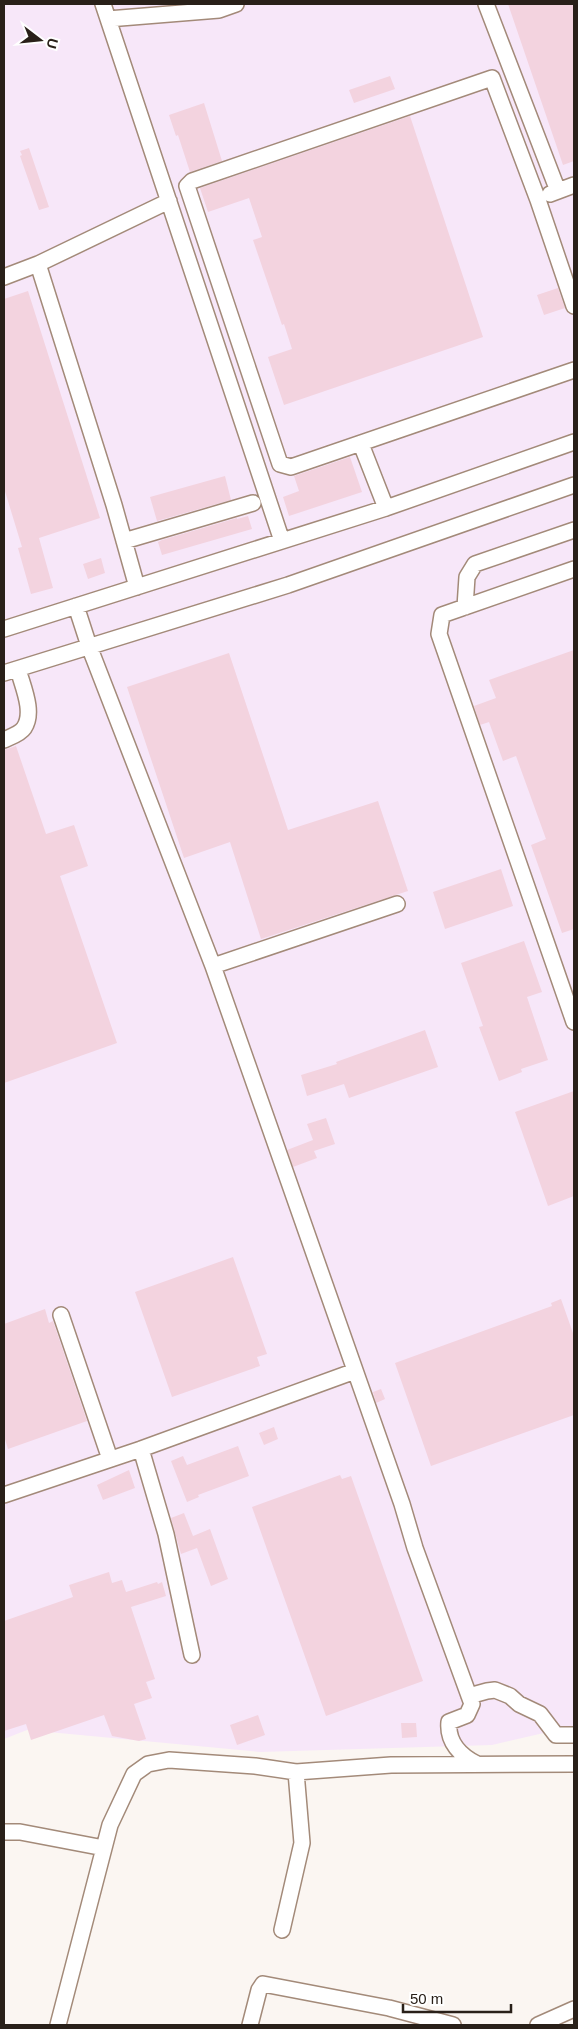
<svg xmlns="http://www.w3.org/2000/svg" width="578" height="2029" viewBox="0 0 578 2029" font-family="Arial,sans-serif">
<rect width="100%" height="100%" fill="#fbf6f2"/>
<!-- industrial -->
<path fill="#f7e7f9" d="M4,4H574V1726L492,1745L260,1752L27,1730L4,1739Z"/>
<!-- building -->
<path fill="#f3d3df" d="M508,4H574V161L563,165Z
M390,76L395,89L354,103L349,90Z
M204,103L222,161L190,172L178,135L176,136L169,115Z
M410,116L483,337L284,405L268,357L292,349L284,324L282,325L253,240L262,237L249,198L208,212L200,188Z
M29,148L49,207L39,210L20,156L22,155L20,151Z
M558,288L565,308L544,315L537,295Z
M28,291L100,518L39,538L53,588L31,594L18,548L22,547L4,488V299Z
M350,457L362,492L289,516L283,497L299,491L294,476Z
M225,476L231,500L157,521L150,497Z
M248,516L252,529L162,555L158,542L162,540L237,518V519Z
M101,558L105,573L88,579L83,564Z
M574,650V929L562,933L531,845L546,839L516,756L503,761L489,722L480,725L474,706L496,698L489,680Z
M229,653L288,830L378,801L408,891L261,939L230,842L184,858L127,687Z
M16,746L46,834L74,825L88,866L60,876L117,1043L4,1083V750Z
M501,869L513,906L445,929L433,892Z
M524,941L542,992L527,997L548,1060L521,1069L522,1072L499,1081L479,1027L483,1026L461,963Z
M425,1030L438,1067L349,1098L344,1084L307,1096L301,1075L337,1064L336,1062Z
M574,1091V1196L548,1206L515,1112Z
M326,1118L335,1144L314,1151L317,1158L293,1167L287,1150L313,1140L307,1124Z
M233,1257L267,1354L257,1357L260,1366L172,1397L135,1292Z
M561,1299L574,1336V1415L431,1466L395,1363L552,1306L551,1303Z
M45,1309L49,1323L53,1321L87,1421L8,1449L4,1436V1324Z
M381,1389L385,1399L376,1403L373,1392Z
M274,1427L278,1439L264,1445L259,1433Z
M238,1446L249,1476L198,1495L199,1497L187,1502L171,1461L183,1456L187,1465Z
M129,1470L135,1488L103,1500L97,1485Z
M340,1475L342,1479L351,1476L423,1681L326,1716L252,1507Z
M184,1513L193,1536L210,1529L228,1579L211,1586L197,1548L181,1554L171,1518Z
M109,1572L112,1583L122,1580L126,1592L157,1582L158,1584L162,1582L166,1596L131,1607L155,1679L146,1682L152,1698L134,1704L146,1739L139,1741L112,1736L104,1715L31,1740L26,1724L4,1731V1621L73,1597L69,1585Z
M258,1715L265,1735L237,1745L230,1725Z
M401,1723H416L417,1737L402,1738Z"/>
<g fill="none" stroke-linecap="round" stroke-linejoin="round">
<defs>
<path id="minor" d="M103,4L282,541
M486,4L558,191
M108,19L219,10L236,4
M550,194L574,185
M38,264L114,505L137,587
M4,277L38,264L169,201
M574,306L538,200L492,78L192,181L187,186L280,464L291,467L574,370
M361,444L386,508
M124,541L253,503
M574,569L442,615L439,634L574,1022
M76,606L89,646L213,966L402,1504L415,1548L472,1704L467,1715L449,1722C447,1742 461,1756 477,1764
M465,607L467,577L475,564L574,530
M4,629L386,508L574,442
M4,673L288,585L574,485
M4,740C10,737 20,734 24,728C35,712 22,685 18,669
M213,966L397,904
M61,1315L110,1459
M141,1449L166,1534L192,1655
M4,1495L141,1449L355,1371
M469,1696L487,1691L495,1690L510,1696L519,1704L540,1714L556,1735H574
M4,1832H20L104,1848
M282,1930L302,1843L296,1772
M58,2025L110,1825L134,1774L148,1764L169,1760L255,1766L296,1772L391,1765L574,1764
M250,2025L259,1990L263,1984L389,2008L453,2025
M538,2025L574,2009"/>
</defs>
<!-- minor casing -->
<use href="#minor" stroke="#a38a79" stroke-width="18"/>
<!-- minor -->
<use href="#minor" stroke="#fff" stroke-width="15"/>
</g>
<!-- border -->
<rect width="578" height="2029" fill="none" stroke="#292019" stroke-width="10"/>
<!-- north arrow -->
<g transform="translate(40 40) rotate(106)" stroke="#ffffff" stroke-width="4" paint-order="stroke">
<path d="M0-4L9 19L0 12L-9 19Z" fill="#292019"/>
<text y="-8" font-size="14" font-weight="bold" text-anchor="middle" fill="#292019">U</text>
</g>
<!-- scale -->
<path d="M403 2004v8h108v-8" fill="none" stroke="#292019" stroke-width="2.5"/>
<text x="410" y="2004" font-size="15" fill="#292019" stroke="#ffffff" stroke-width="4" paint-order="stroke">50 m</text>
</svg>
